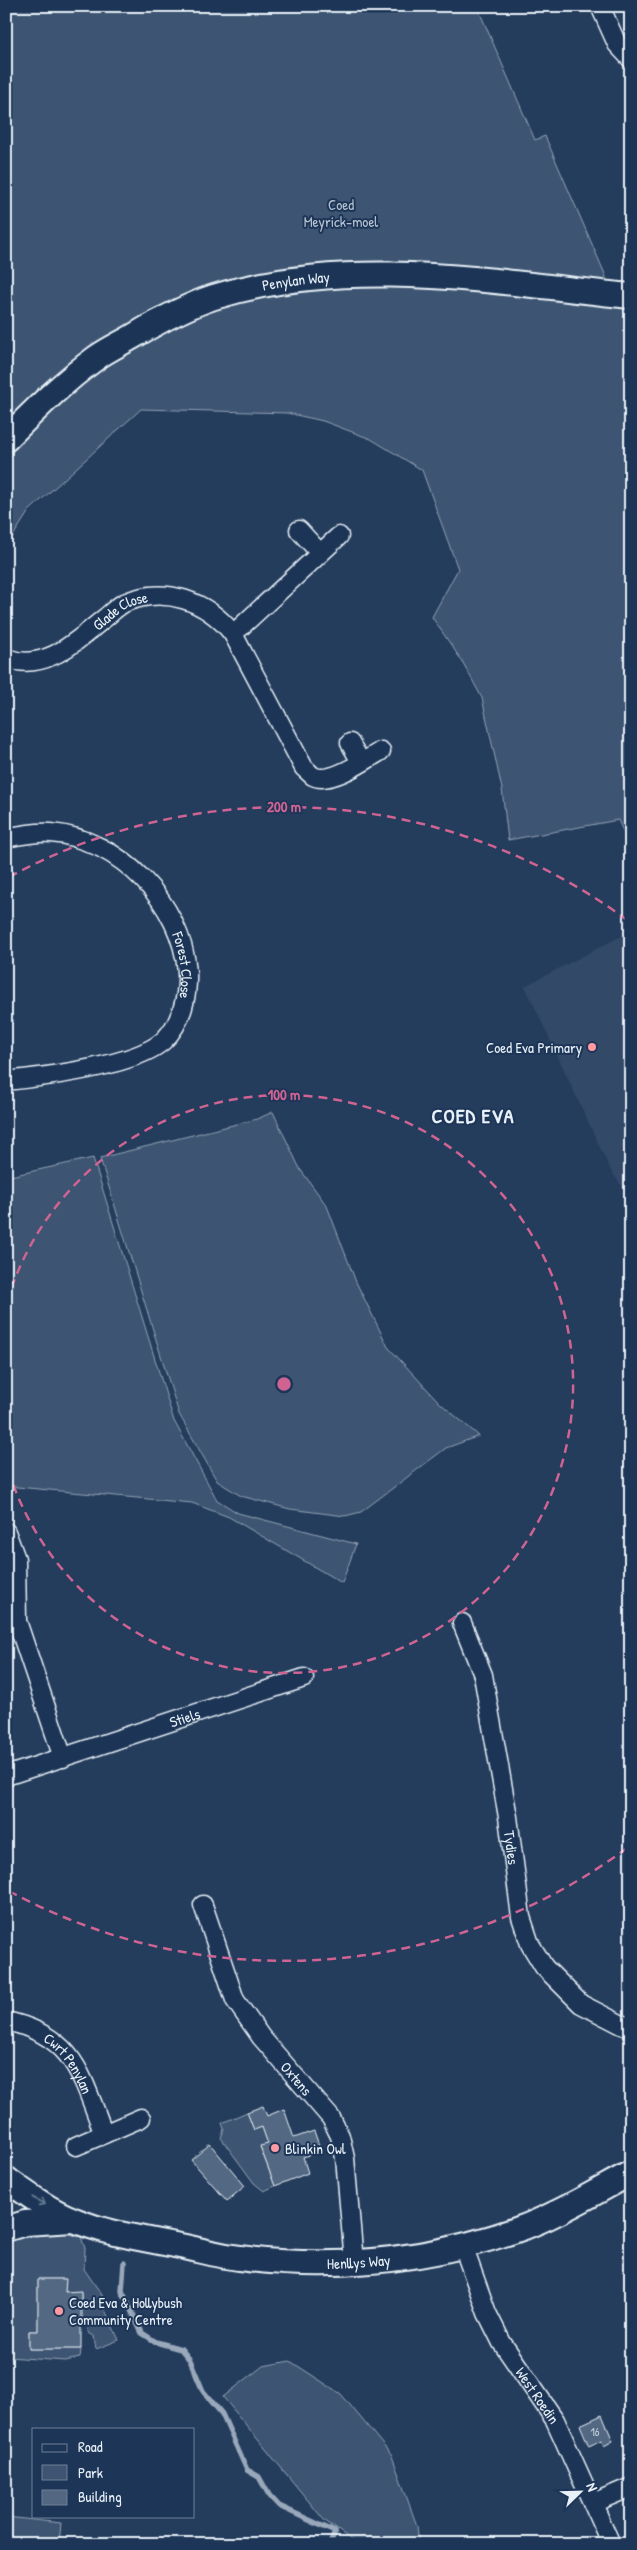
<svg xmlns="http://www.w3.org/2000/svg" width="637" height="2550" viewBox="0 0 637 2550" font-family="'Patrick Hand',sans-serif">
<rect width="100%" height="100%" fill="#253d5d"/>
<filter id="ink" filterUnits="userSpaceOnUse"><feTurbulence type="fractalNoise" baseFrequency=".02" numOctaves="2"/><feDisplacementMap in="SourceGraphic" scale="10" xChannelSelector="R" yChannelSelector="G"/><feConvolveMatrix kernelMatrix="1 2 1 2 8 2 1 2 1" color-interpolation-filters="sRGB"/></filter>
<g filter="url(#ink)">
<!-- built -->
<path fill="#334a68" d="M631,931V1199L611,1171L525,986Z"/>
<!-- green -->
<path fill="#3e5472" stroke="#93a2b5" d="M6,6H477L535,140L545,136L605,274L613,304L631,307V849L618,820L508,840L502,789L482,698L462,661L432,617L458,569L422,470L371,439L323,421L287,413L141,409L29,511L6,547Z
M273,1112L300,1169L327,1206L356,1282L388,1347L440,1403L479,1436L446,1448L361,1512L345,1516L290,1509L241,1496L217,1481L179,1414L100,1158L257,1119Z
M93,1158L174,1421L217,1500L238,1513L356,1544L342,1583L229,1517L192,1503L6,1486V1177Z
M247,2112L254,2130L262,2127L268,2144L260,2147L275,2186L264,2191L254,2183L221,2138L224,2129L222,2123Z
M54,2230L81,2237L85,2248L84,2269L102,2295L104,2308L119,2340L96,2349L94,2336L89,2333L87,2321L83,2322L81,2292H65V2279H38V2331H29V2349H81L80,2358L65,2361L8,2357L6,2376V2242L17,2235Z
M290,2361L341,2394L392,2456L417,2526L419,2544H357L324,2520L223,2397L263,2366Z
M6,2517L61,2523L59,2544H6Z"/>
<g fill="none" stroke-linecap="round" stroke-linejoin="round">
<!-- stream -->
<path stroke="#99a8ba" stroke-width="5.5" d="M124,2263L122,2291L142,2333L156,2342L181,2349L190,2360L203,2391L222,2414L247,2470L259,2477L269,2495L279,2506L335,2532L330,2544"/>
</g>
<!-- building -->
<path fill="#536782" stroke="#e8f1f8" d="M263,2106L267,2116L284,2109L294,2138L314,2131L321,2151L303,2157L308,2173L275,2186L260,2146L268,2144L262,2127L254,2130L247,2112Z
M210,2144L245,2186L227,2201L191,2160Z
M38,2279H66L65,2292L81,2291V2349H29V2331H38Z
M602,2415L613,2441L604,2446L601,2440L589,2446L580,2425Z"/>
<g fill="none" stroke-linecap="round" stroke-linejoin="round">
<defs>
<g id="street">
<path d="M600,6L617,44L631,59"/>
<path d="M299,530L320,553"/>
<path d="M233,634L339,536"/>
<path id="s1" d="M6,658C46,673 77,640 106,617C112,612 118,606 124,603C165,585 207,601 233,634L304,768C307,770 310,774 313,776C330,785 366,760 381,751"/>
<path d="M350,743L361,762"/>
<path id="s2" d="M6,838C21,835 36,832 51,833C120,839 182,904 187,972C188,996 182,1023 163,1041C135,1066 44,1077 6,1081"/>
<path d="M6,1532L16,1559L17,1621L63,1758"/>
<path id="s3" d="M462,1623L483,1675L508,1817L521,1917L530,1944L544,1967L581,2004L622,2025L631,2026"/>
<path id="s4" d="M6,1776L304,1678"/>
<path id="s5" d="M203,1905L235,2000L261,2037L331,2118L340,2136L345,2158L354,2262"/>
<path id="s6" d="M6,2021C75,2036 81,2075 104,2134"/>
<path d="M76,2146L141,2118"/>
<path id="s7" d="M463,2246L487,2313L502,2343L555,2420L611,2544"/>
<path d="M593,2503L631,2487"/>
</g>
<g id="secondary">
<path id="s8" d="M6,439C35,410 63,382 96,358C107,350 120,344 132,337C157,322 186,306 214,297C349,255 494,282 631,296"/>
<path id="s9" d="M6,2179C27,2194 50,2211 74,2220C108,2234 145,2239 180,2246C200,2250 220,2256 240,2258C333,2270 427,2261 516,2230C554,2217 595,2192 631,2173"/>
<path d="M6,2229L25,2223L73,2220"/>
</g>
</defs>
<!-- street casing -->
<use href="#street" stroke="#e8f1f8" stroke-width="21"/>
<!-- secondary casing -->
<use href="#secondary" stroke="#e8f1f8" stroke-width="28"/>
<!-- street -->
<use href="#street" stroke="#1d3557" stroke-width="18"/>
<!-- secondary -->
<use href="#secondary" stroke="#1d3557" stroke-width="24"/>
</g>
<!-- one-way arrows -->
<defs><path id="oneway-shaft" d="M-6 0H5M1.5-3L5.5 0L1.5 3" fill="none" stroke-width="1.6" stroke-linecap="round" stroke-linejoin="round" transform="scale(1.25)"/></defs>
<use stroke="#64778f" href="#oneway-shaft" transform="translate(39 2201) rotate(29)"/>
</g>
<!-- distance rings -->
<g fill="none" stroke="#cf6492" stroke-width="2.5" stroke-dasharray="9 6">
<path d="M7 1302A289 289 0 1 1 7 1466"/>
<path d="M627 1848A577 577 0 0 1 9 1891M9 877A577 577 0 0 1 627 920"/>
</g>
<!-- markers -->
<g fill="#ff9aa2" stroke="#1d3557" stroke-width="2">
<circle cx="592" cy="1047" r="5"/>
<circle cx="275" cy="2148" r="5"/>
<circle cx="59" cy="2311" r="5"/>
</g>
<g text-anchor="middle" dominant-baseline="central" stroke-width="4" stroke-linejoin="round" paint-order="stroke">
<!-- number labels -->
<g font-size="12" fill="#c3ceda">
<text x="595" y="2431">16</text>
</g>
<!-- park labels -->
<g font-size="15" fill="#b5c2d0" stroke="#1d3557">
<text x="341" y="204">Coed<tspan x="341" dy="17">Meyrick-moel</tspan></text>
</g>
<!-- street labels -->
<g font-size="15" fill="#e8f1f8" stroke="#1d3557">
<text stroke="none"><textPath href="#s8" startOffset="338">Penylan Way</textPath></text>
<text stroke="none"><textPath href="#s1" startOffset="130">Glade Close</textPath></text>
<text stroke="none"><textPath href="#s2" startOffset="248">Forest Close</textPath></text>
<text stroke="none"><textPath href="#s4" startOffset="188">Stiels</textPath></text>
<text stroke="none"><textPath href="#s3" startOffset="231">Tydies</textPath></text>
<text stroke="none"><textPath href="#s6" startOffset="79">Cwrt Penylan</textPath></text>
<text stroke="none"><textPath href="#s5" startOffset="200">Oxtens</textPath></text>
<text stroke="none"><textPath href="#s9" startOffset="369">Henllys Way</textPath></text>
<text stroke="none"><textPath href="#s7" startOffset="168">West Roedin</textPath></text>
</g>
<!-- poi labels -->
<g font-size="15" fill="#e8f1f8" stroke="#1d3557" text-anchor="start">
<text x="582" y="1047" text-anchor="end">Coed Eva Primary</text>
<text x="285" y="2148">Blinkin Owl</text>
<text x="69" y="2302">Coed Eva &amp; Hollybush<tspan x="69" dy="17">Community Centre</tspan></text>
</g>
<!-- district labels -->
<g font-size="20" font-weight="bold" letter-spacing="1" fill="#e8f1f8" stroke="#1d3557">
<text x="473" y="1115">COED EVA</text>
</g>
</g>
<circle cx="284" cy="1384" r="8" fill="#cf6492" stroke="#1d3557" stroke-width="2.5"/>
<g font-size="15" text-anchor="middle" font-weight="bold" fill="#cf6492" stroke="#1d3557" stroke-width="4" stroke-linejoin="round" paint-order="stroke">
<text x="284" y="812">200 m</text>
<text x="284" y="1100">100 m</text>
</g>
<!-- margin -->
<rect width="637" height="2550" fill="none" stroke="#1d3557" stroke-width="25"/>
<rect x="12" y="12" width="612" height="2525" fill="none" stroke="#e8f1f8" stroke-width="2" filter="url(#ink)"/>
<!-- legend -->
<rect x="32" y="2428" width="162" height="90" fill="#1d3557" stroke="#6e8097"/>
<rect x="42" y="2444" width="25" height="8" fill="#1d3557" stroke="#6e8097"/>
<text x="78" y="2452" font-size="15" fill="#e8f1f8">Road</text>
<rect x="42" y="2465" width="25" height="15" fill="#3e5472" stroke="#6e8097"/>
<text x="78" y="2478" font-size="15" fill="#e8f1f8">Park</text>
<rect x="42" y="2490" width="25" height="15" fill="#536782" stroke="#6e8097"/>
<text x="78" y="2502" font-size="15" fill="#e8f1f8">Building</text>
<!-- north arrow -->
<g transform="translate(580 2492) rotate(67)" stroke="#1d3557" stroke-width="4" paint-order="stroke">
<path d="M0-4L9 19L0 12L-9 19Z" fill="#e8f1f8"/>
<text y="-8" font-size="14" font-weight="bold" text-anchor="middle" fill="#e8f1f8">N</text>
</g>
</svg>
